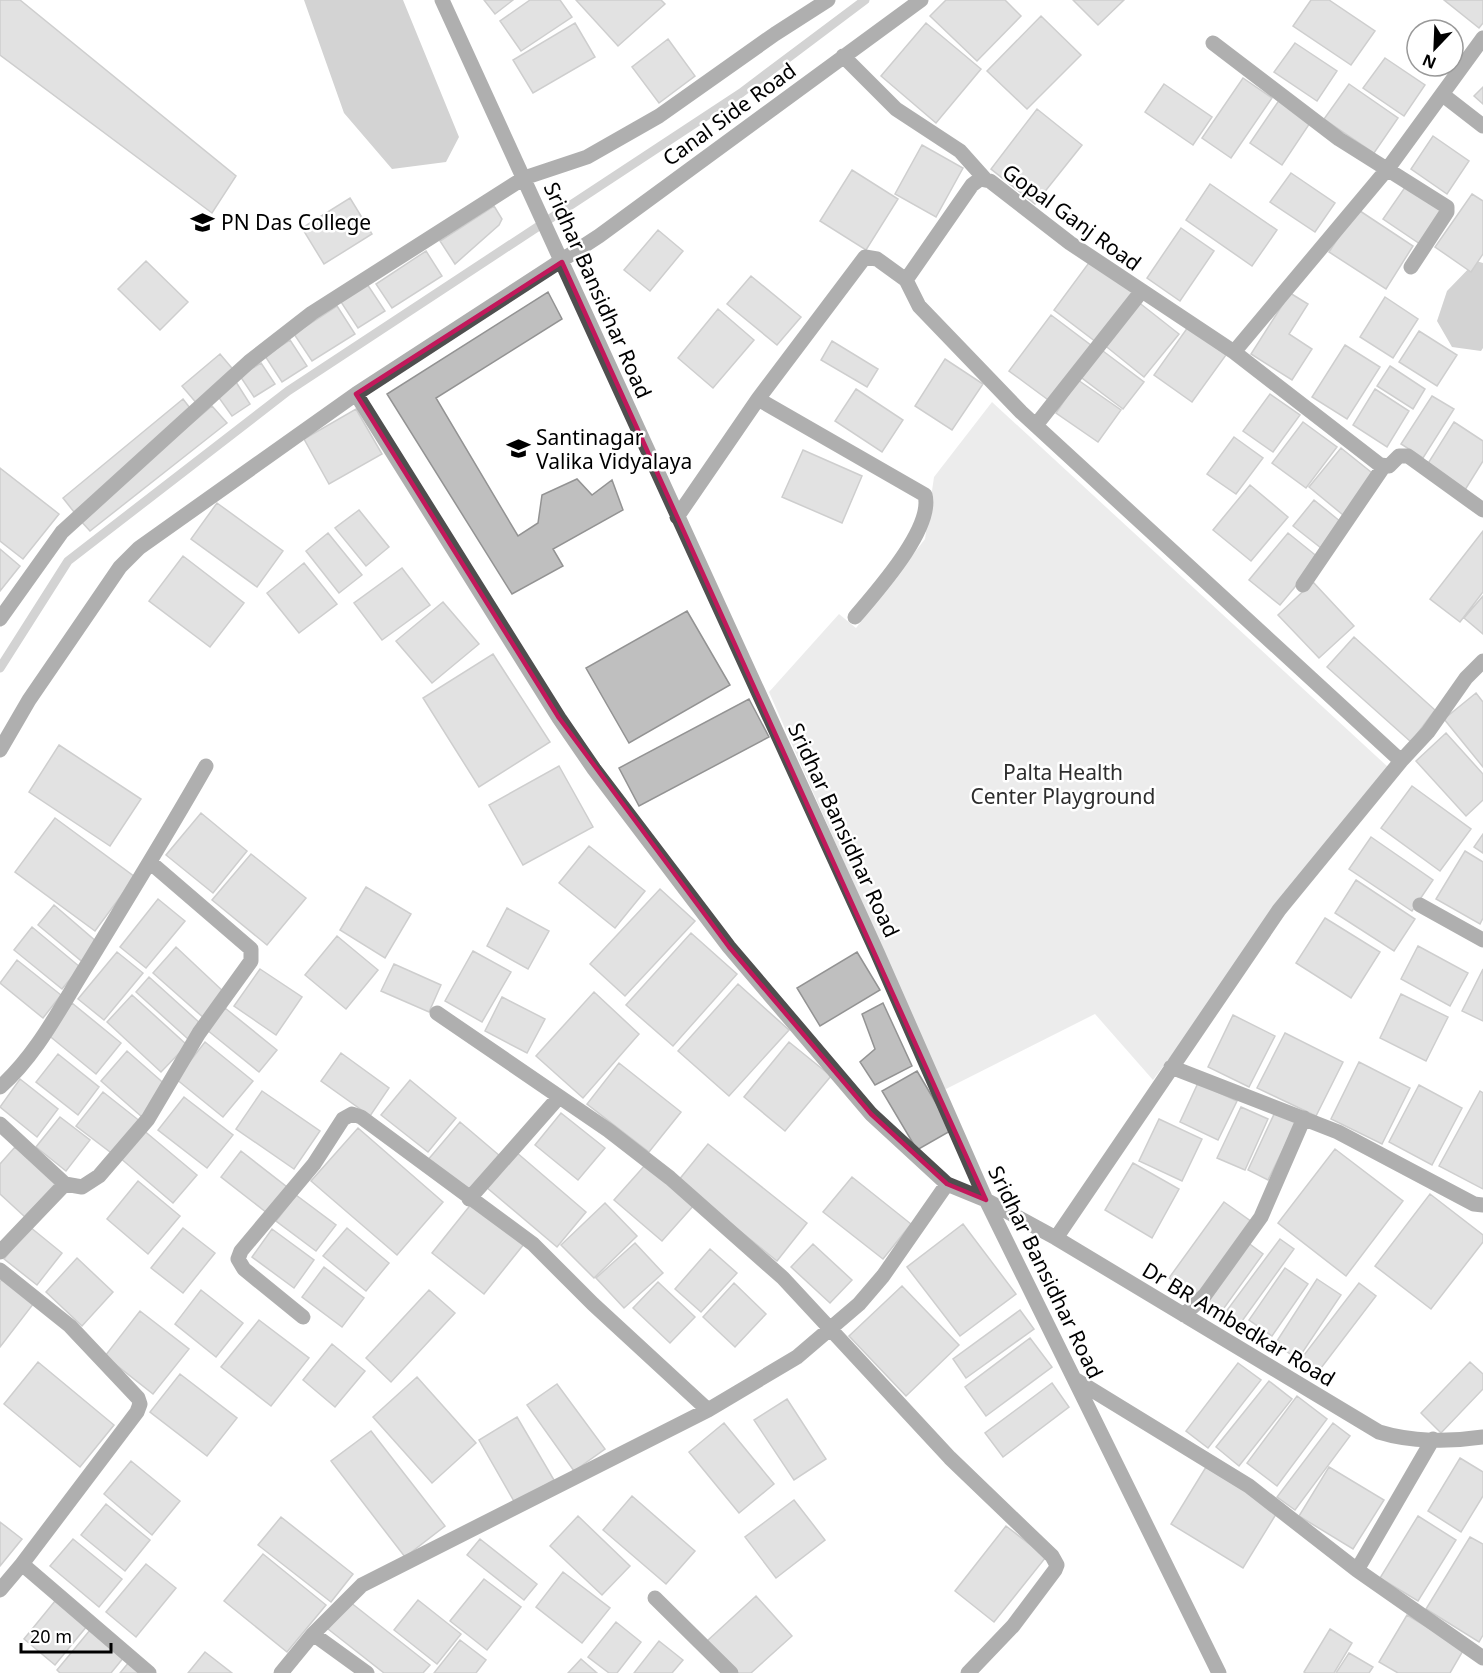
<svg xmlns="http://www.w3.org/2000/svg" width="1483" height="1673" viewBox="0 0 1483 1673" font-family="'Noto Sans',sans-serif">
<rect width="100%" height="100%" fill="#fff"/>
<!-- green -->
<path fill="#d6d6d6" d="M992,402L1388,767L1153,1080L1095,1014L944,1090L769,692L839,614L856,628L925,539L934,477Z"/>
<!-- water -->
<path fill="#9d9d9d" d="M304,0H403L459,137L446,162L392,169L344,113Z
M1476,261L1483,263V348L1481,351L1452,347L1437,321L1447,291Z"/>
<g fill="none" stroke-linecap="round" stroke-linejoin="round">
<!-- stream -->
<path stroke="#9d9d9d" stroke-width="9" d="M0,668L68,561L288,391L741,93L865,0"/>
</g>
<!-- building -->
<path fill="#bfbfbf" stroke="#939393" stroke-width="1.5" d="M0,0H20L236,176L212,213L0,55Z
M484,0H513L495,14Z
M530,0H560L572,17L521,51L500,21Z
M576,0H661L665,4L618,46Z
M946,0H1005L1021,16L977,61L930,16Z
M1073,0H1124L1098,25Z
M1311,0H1329L1375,31L1351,65L1293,26Z
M1444,0H1483V23L1479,28Z
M1041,16L1081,55L1027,109L987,71Z
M575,23L595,57L533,93L513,60Z
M926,23L981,69L936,123L881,76Z
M668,39L695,76L659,103L632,67Z
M1295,43L1337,71L1317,101L1274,72Z
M1385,58L1425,85L1404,116L1363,88Z
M1243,78L1272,98L1231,158L1202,138Z
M1164,84L1212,117L1193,145L1145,112Z
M1349,84L1398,118L1374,153L1324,119Z
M1483,87V104L1474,96Z
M1282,96L1312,120L1282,165L1250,143Z
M1037,109L1082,145L1035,204L991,169Z
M1433,136L1469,161L1447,194L1411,169Z
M922,145L963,168L936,217L895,194Z
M852,170L898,199L866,250L820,221Z
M1291,173L1335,203L1315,232L1270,202Z
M1408,183L1444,208L1420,244L1383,219Z
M1210,184L1277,230L1252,266L1186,220Z
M1472,194L1483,201V254L1471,272L1435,247Z
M350,198L372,234L324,264L302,228Z
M494,206L502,219L499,225L455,264L440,241Z
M1357,209L1413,246L1386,289L1329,252Z
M1181,228L1214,251L1180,301L1147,278Z
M658,230L683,251L650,291L624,270Z
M426,251L442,276L392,308L376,284Z
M1091,260L1134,292L1096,342L1054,310Z
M146,261L188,302L160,330L118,289Z
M751,276L801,317L777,345L727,304Z
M367,284L385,311L358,328L341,302Z
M548,292L562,319L436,398L518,536L538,523L542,495L577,479L592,495L612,480L623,510L553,549L563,566L512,594L387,394Z
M1290,293L1308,304L1289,334L1312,349L1292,380L1251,354Z
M1385,297L1418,319L1393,358L1360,337Z
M1137,301L1179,334L1144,377L1103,344Z
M337,306L355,334L312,361L294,334Z
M718,309L754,340L713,388L678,358Z
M1051,315L1092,346L1051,402L1009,371Z
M1188,327L1226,355L1192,402L1154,375Z
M1419,331L1457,355L1437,386L1399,362Z
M290,340L307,366L282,382L265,356Z
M832,341L878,369L867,387L821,360Z
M1345,345L1380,367L1347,419L1312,397Z
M1099,348L1144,382L1123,409L1078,375Z
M220,354L236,373L198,405L182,386Z
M945,359L983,384L952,430L915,406Z
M261,363L275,384L254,397L240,376Z
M1390,366L1425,389L1413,409L1377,386Z
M1078,380L1121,410L1098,442L1056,413Z
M236,382L250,404L232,416L217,395Z
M856,389L903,420L882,452L835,421Z
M1375,389L1409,411L1387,447L1353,425Z
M1270,394L1300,415L1273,452L1243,431Z
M1432,396L1454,409L1423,458L1401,444Z
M183,399L193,412L74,512L63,498Z
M212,406L227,423L90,531L79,519Z
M356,409L382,454L329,484L304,439Z
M1303,422L1337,447L1306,488L1272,463Z
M1454,422L1483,441V461L1465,490L1427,465Z
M1234,437L1263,458L1236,494L1207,474Z
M1341,448L1376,476L1343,515L1309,487Z
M803,450L862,476L842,523L782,497Z
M0,468L59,514L23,559L0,541Z
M1250,485L1288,517L1251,561L1213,530Z
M1314,500L1341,522L1321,548L1293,526Z
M217,503L283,551L257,587L191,539Z
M359,510L389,547L366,566L335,528Z
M1483,531V592L1460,622L1430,599Z
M328,533L362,575L339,593L306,551Z
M1288,533L1319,558L1280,605L1249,580Z
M0,549L20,566L0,591Z
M183,556L244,603L210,647L149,601Z
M304,563L337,604L299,633L267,593Z
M402,568L430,605L382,640L354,603Z
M1313,582L1354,626L1319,658L1278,615Z
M1483,596V634L1464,618Z
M443,602L479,644L432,683L396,641Z
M687,611L730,685L629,743L586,668Z
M1354,637L1435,710L1411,742L1327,667Z
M493,654L550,742L479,787L423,698Z
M1476,693L1483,702V767L1444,719Z
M749,699L769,737L639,806L619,768Z
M1446,733L1483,774V800L1466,816L1416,761Z
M59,745L141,799L110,846L29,792Z
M559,766L593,827L523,865L489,805Z
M1412,786L1471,829L1440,871L1381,828Z
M201,813L247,851L213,893L166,855Z
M55,818L135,877L95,931L15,872Z
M1483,834V853L1474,847Z
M1371,837L1433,880L1412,911L1349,869Z
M589,846L645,891L615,928L559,883Z
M1465,851L1483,862V918L1480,924L1436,899Z
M251,854L306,898L267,945L212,900Z
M1356,880L1415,919L1394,951L1335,913Z
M366,887L411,914L385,958L340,930Z
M660,889L695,921L625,996L590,964Z
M158,899L185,921L146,968L120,947Z
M54,905L98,943L85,964L38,925Z
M507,908L549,931L528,969L487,946Z
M1325,918L1380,952L1351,998L1296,963Z
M32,927L80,967L62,989L14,950Z
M691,933L737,974L673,1046L626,1005Z
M337,936L378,970L346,1009L305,975Z
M1418,946L1468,973L1450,1006L1401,979Z
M176,947L225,993L205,1019L153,973Z
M473,951L511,972L482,1022L445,1001Z
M117,952L143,973L104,1020L78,999Z
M857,952L880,990L820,1026L797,988Z
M17,960L61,995L43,1018L0,983Z
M394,964L441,985L429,1012L381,991Z
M260,969L302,997L276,1035L234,1006Z
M1483,969V1021L1462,1011Z
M149,977L201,1024L188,1039L136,992Z
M738,984L789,1030L729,1096L678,1051Z
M594,992L639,1034L583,1098L536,1056Z
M1401,994L1448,1017L1426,1061L1380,1038Z
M132,995L187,1045L161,1072L107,1022Z
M502,997L545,1019L527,1053L485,1031Z
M72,1003L121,1043L96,1074L47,1034Z
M883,1003L912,1066L875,1085L860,1062L875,1049L862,1014Z
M225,1008L277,1050L259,1072L207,1030Z
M1233,1015L1275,1036L1249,1087L1208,1067Z
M1285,1033L1343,1062L1316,1116L1257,1088Z
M205,1042L253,1081L223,1117L176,1079Z
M789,1042L831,1076L785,1131L744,1097Z
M127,1051L168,1087L142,1117L101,1081Z
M341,1053L389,1088L370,1116L321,1081Z
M58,1054L99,1087L78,1115L36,1082Z
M1359,1062L1410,1088L1382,1144L1331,1119Z
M619,1063L681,1112L649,1152L587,1104Z
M917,1071L952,1130L917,1150L882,1091Z
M20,1079L58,1109L37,1137L0,1107Z
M410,1080L456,1118L428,1152L381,1115Z
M1198,1083L1237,1101L1218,1140L1180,1122Z
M1419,1085L1462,1108L1432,1165L1389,1142Z
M262,1091L320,1131L294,1169L236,1129Z
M1480,1091L1483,1093V1189L1439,1166Z
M103,1092L141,1122L114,1155L76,1126Z
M184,1097L233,1135L207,1168L158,1130Z
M1241,1107L1268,1119L1245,1170L1217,1158Z
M1276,1110L1297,1121L1268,1180L1248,1170Z
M561,1113L605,1148L578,1180L535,1145Z
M60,1117L90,1140L66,1171L36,1147Z
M1159,1119L1202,1139L1182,1181L1139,1161Z
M460,1122L500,1156L467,1194L427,1161Z
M358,1128L443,1202L397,1255L311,1181Z
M142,1129L197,1175L173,1203L119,1157Z
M708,1144L807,1223L777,1261L678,1181Z
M15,1147L56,1183L25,1217L0,1194V1164Z
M1335,1149L1403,1201L1346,1276L1278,1223Z
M241,1151L287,1187L267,1213L221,1177Z
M516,1152L586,1212L557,1247L486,1187Z
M1133,1163L1179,1189L1152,1238L1105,1210Z
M646,1164L694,1205L662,1241L614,1200Z
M852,1177L911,1224L883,1259L823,1212Z
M138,1181L180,1216L148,1254L107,1219Z
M1430,1194L1483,1235V1242L1431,1309L1375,1266Z
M296,1195L336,1225L316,1251L276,1221Z
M1224,1202L1252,1222L1197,1298L1169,1278Z
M472,1203L524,1244L484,1294L432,1253Z
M605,1203L637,1236L594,1278L561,1245Z
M963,1224L1016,1294L960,1336L907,1267Z
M30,1227L62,1253L37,1285L4,1259Z
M183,1228L215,1253L183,1293L151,1268Z
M347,1228L389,1263L366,1291L323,1256Z
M272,1229L314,1260L294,1288L252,1257Z
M1280,1239L1294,1249L1237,1328L1222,1317Z
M1247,1242L1263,1254L1219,1315L1203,1302Z
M635,1243L663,1273L624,1308L596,1278Z
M813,1244L852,1280L830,1303L791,1267Z
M710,1249L737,1273L701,1312L675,1289Z
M77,1258L113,1292L82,1326L46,1292Z
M324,1267L364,1298L342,1327L302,1297Z
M1285,1268L1308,1284L1272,1336L1249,1320Z
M2,1279L34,1303L0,1347V1282Z
M1317,1279L1341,1295L1298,1359L1275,1344Z
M658,1282L695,1317L670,1343L633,1308Z
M734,1283L766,1314L735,1347L703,1317Z
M1359,1283L1376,1296L1318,1372L1301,1359Z
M902,1286L959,1345L906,1396L849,1336Z
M201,1290L243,1323L216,1357L175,1324Z
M429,1290L455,1313L391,1382L366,1358Z
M1020,1310L1034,1329L966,1378L953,1359Z
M140,1311L189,1349L153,1394L105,1356Z
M259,1320L309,1358L271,1406L221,1367Z
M1030,1338L1052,1367L986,1416L965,1387Z
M332,1344L365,1371L335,1407L303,1380Z
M38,1362L114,1425L80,1467L4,1404Z
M1470,1362L1483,1374V1389L1441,1433L1421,1413Z
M1238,1363L1261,1380L1208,1448L1186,1431Z
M180,1374L237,1418L207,1456L150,1412Z
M417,1377L476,1443L432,1483L373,1417Z
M1269,1381L1292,1399L1239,1466L1216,1447Z
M1052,1383L1069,1407L1003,1457L985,1433Z
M557,1384L605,1449L574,1471L527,1405Z
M1297,1396L1327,1419L1277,1486L1247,1463Z
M787,1399L826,1459L794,1480L754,1420Z
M517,1417L554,1480L515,1503L479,1440Z
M724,1423L774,1484L739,1513L689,1452Z
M1333,1423L1350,1436L1295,1510L1277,1497Z
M371,1431L445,1526L405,1557L331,1461Z
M1460,1458L1483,1472V1496L1461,1532L1428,1511Z
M131,1461L180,1501L152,1535L104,1494Z
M1206,1467L1278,1511L1243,1568L1171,1524Z
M1329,1467L1384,1500L1353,1549L1299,1516Z
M632,1496L695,1551L666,1584L603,1530Z
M794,1500L825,1540L776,1578L745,1537Z
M106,1504L150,1540L125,1571L81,1535Z
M578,1516L630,1566L602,1595L550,1546Z
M1418,1516L1456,1540L1418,1601L1380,1578Z
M281,1517L353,1574L331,1602L258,1545Z
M0,1522L22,1539L0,1566Z
M1006,1526L1046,1557L994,1622L955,1591Z
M1470,1537L1483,1544V1635L1479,1642L1426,1609Z
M73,1539L122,1579L99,1607L50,1566Z
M480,1539L537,1584L524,1600L467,1555Z
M263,1554L326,1605L287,1652L224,1601Z
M146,1564L176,1588L136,1637L106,1612Z
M563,1572L610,1608L582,1643L536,1607Z
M484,1579L521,1607L487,1650L450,1621Z
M756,1596L792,1636L751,1673H737L707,1641Z
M418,1600L461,1634L437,1664L394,1630Z
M55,1601L87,1626L55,1665L24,1639Z
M350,1602L430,1665L423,1673H384L328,1629Z
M1407,1615L1464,1649L1450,1673H1398L1379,1662Z
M616,1622L641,1642L617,1673H609L588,1657Z
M1330,1629L1352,1643L1334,1673H1306L1304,1672Z
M90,1630L124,1657L111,1673H60L57,1670Z
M460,1640L486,1660L476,1673H434Z
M659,1641L683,1660L672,1673H634Z
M205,1652L232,1673H188Z
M1349,1653L1373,1667L1369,1673H1336Z
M581,1659L597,1673H568Z
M129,1662L143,1673H120Z"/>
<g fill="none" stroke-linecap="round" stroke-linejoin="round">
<!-- minor -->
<path stroke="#4f4f4f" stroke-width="15" d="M442,0L877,952L986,1200L1219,1673
M1213,43L1339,139L1447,207V212L1411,267
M843,56L896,109L960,151L985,179
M1443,95L1483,126
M906,280L919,306L1021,412L1401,761
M1234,352L1389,167L1483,38
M356,394L559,718L594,769L729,947L871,1114L947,1184L986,1200L1056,1238L1379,1432C1411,1442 1450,1442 1483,1437
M758,399L925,495C934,528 876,592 855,617
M1036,425L1141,292
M677,517L758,399L865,257L877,259L906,280L972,185L980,179L990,181L1070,243L1234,352L1380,465L1389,466L1399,456H1408L1483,510
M1303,585L1384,466
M0,619L62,532L249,362L312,313L524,178L587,157L659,116L775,34L828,0
M0,750L29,700L120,567L139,548L356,394L599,236L921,0
M1420,905L1483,940
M437,1013L608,1130L670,1178L783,1278L950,1458L1052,1556L1057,1565L1055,1570L1013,1626L968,1673
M1171,1067L1338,1132L1474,1204L1483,1205
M0,1087C37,1055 61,1006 87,965C127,899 168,833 206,766
M0,1124L65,1184
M469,1199L559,1097
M1056,1238L1279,910L1401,761L1428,732L1466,678L1483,661
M0,1252L65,1184L82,1187L99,1176L148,1119L199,1033L251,961V949L151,863
M0,1270L70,1326L138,1398L140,1404L137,1412L22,1564L149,1673
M1184,1315L1205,1295L1261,1217L1304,1118
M303,1317L244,1269L238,1259L241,1251L314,1164L343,1119L352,1114L361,1117L533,1244L593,1304L708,1410
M1076,1380L1249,1486L1357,1570L1483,1658
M1357,1570L1433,1439
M0,1590L22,1564
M655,1598L731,1673
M313,1634L367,1673
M281,1673L313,1634L362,1585L708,1410L797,1357L859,1304L883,1276L947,1184"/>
</g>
<!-- marked area -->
<path d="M0 0H1483V1673H0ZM562,262L986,1200L947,1184L871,1114L729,947L559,718L356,394Z" fill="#fff" fill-opacity=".55" fill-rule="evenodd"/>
<path fill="none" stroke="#c2185b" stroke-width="4.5" stroke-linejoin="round" d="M562,262L986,1200L947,1184L871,1114L729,947L559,718L356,394Z"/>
<!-- icons -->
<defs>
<symbol id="university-bare" viewBox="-9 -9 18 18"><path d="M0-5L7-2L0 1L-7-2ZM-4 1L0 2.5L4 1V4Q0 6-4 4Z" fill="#000" stroke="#fff" stroke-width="2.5" paint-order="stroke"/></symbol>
<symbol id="school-bare" viewBox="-9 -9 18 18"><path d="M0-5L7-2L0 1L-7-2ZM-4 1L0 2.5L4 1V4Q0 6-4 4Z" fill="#000" stroke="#fff" stroke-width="2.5" paint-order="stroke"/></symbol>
</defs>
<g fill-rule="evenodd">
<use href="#university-bare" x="186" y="206" width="33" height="33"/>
<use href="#school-bare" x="502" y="432" width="33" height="33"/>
</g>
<g text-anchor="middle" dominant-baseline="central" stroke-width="5" stroke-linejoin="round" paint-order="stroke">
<!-- street labels -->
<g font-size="21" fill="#000" stroke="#fff">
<text transform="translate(729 114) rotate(-36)">Canal Side Road</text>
<text transform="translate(1072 217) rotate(36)">Gopal Ganj Road</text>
<text transform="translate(598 290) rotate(66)">Sridhar Bansidhar Road</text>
<text transform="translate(844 830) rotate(65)">Sridhar Bansidhar Road</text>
<text transform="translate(1046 1272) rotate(64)">Sridhar Bansidhar Road</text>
<text transform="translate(1239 1324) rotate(31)">Dr BR Ambedkar Road</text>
</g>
<!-- poi labels -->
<g font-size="21" fill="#000" stroke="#fff" text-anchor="start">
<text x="221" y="222">PN Das College</text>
<text x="536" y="437">Santinagar<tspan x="536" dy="24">Valika Vidyalaya</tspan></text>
</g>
<!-- park labels -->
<g font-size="21" fill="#2d2d2d" stroke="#fff">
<text x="1063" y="772">Palta Health<tspan x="1063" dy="24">Center Playground</tspan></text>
</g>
</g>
<!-- north arrow -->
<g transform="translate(1435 48) rotate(203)"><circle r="28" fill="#ffffff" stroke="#999999" stroke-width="1.5"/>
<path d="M0-4.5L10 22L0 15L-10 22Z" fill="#000000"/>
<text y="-9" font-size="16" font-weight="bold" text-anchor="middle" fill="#000000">N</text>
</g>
<!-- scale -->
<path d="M21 1643v9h90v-9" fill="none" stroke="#000000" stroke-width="3"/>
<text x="30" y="1643" font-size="18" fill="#000000" stroke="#ffffff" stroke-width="4.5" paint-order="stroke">20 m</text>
</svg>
